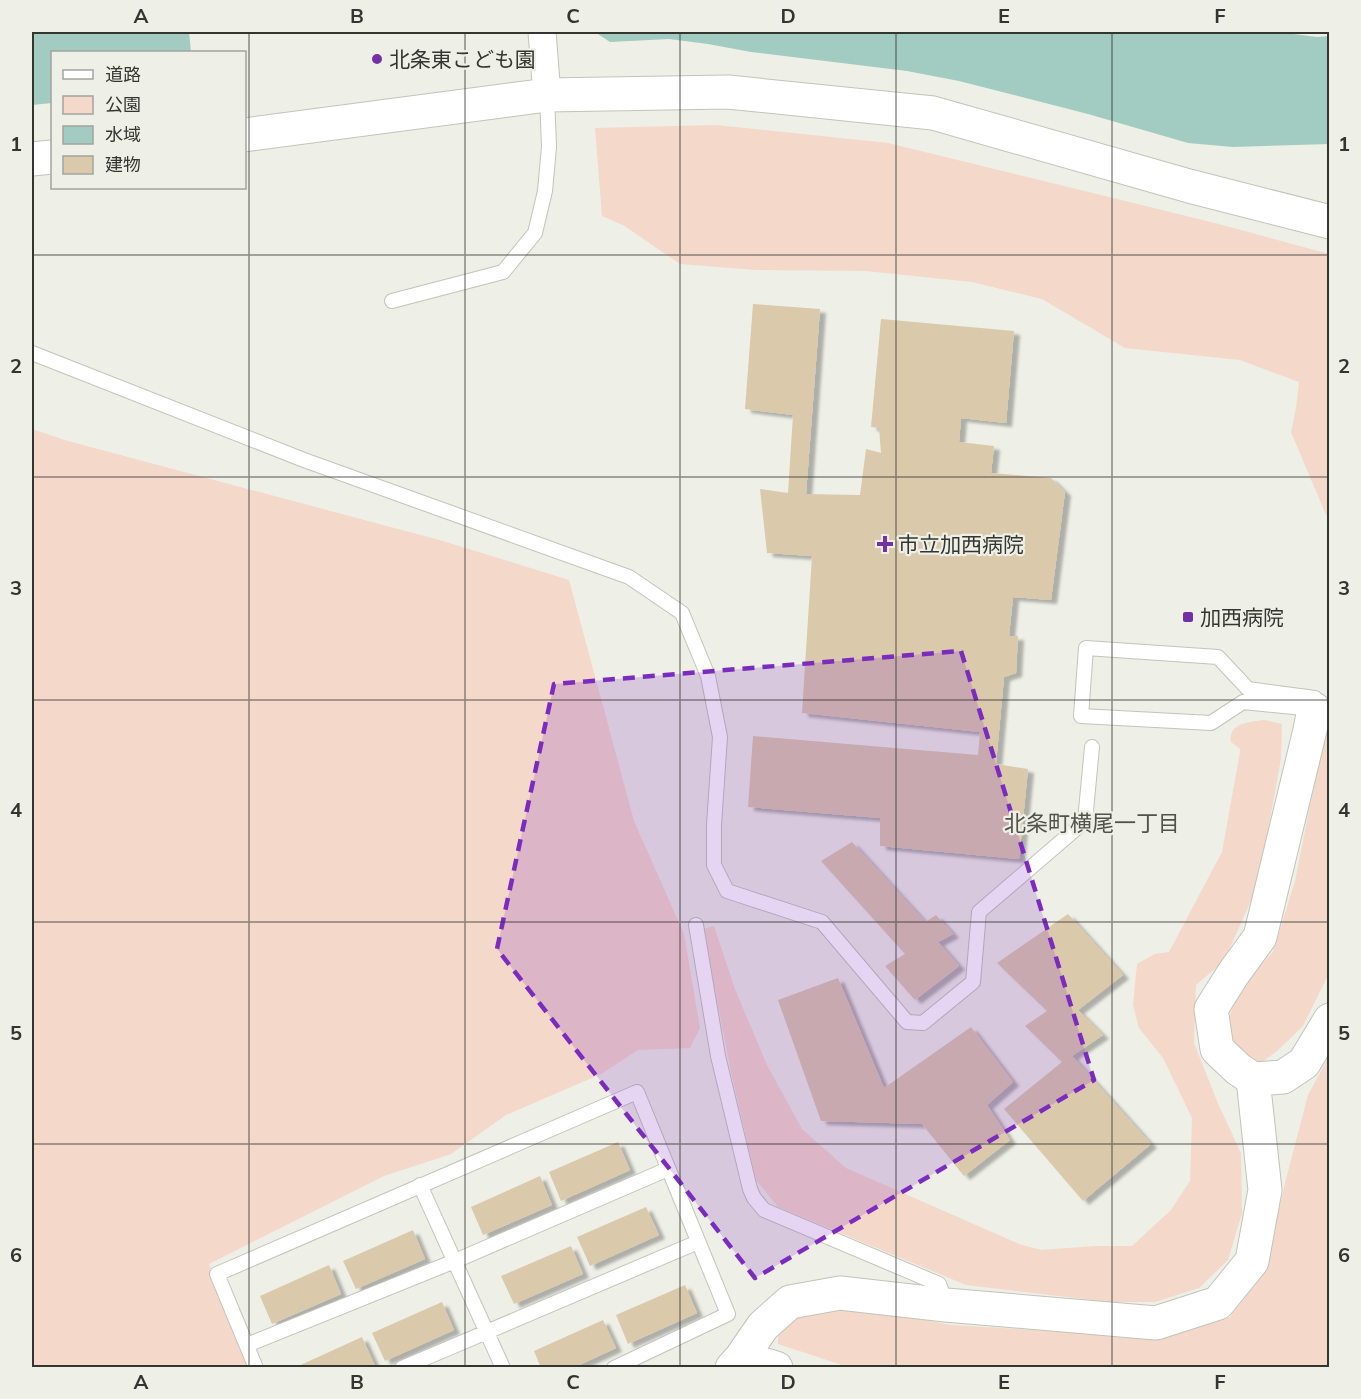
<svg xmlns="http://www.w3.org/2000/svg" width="1361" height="1399" viewBox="0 0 1361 1399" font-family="Mulish,'Noto Sans JP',sans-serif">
<defs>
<filter id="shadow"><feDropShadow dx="6" dy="4" stdDeviation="1.5" flood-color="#0004"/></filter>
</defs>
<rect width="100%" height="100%" fill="#eeefe6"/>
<!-- green -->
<path fill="#f4d8ca" d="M716,125L888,143L1215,223L1329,254V522L1291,432L1296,408L1299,382L1240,360L1125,348L1042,299L972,282L866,271L756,270L680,264L623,225L602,216L595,128Z
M32,429L68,441L443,541L569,580L634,821L684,934L700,1028L690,1048L638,1050L601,1074L506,1115L451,1154L384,1176L209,1264L252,1367L32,1368Z
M1329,692V973L1303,1026L1277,1051L1262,1062L1250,1061L1236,1052L1230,1033V1015L1238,990L1273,952L1295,881L1323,741Z
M1264,720L1282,724L1281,759L1258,885L1224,961L1196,985L1194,1043L1219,1106L1241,1153L1242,1213L1228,1260L1199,1288L1155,1302H1109L966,1285L778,1207L756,1180L731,1072L703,929L714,926L735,989L767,1065L802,1129L846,1168L1019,1244L1041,1250L1095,1246H1132L1171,1210L1190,1181L1192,1118L1163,1058L1139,1028L1133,1005L1137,964L1155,954L1169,952L1222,852L1240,752V749L1231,742C1228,723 1250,722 1264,720Z
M1329,1056V1367L851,1368L778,1344V1334L784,1319L845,1305L951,1325L1165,1338L1230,1317L1266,1268L1285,1183L1308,1095Z"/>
<!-- water -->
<path fill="#a2cbc2" d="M32,32H189L191,52H52V103L32,105Z
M595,32H1278L1317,37L1329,36V144L1233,147L1188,143L1088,114L959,81L907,71L751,52L708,44L669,39L610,42Z"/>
<!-- building -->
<path fill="#dbc9ac" filter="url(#shadow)" d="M753,304L820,309L806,494L860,495L866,449L881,453L879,428L871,427L881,319L1014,331L1006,423L961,418L959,442L994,446L991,473L1051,478L1065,492L1051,600L1013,597L1009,636H1018L1016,673L1004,677L996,764L1028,769L1019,859L880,846V818L748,807L753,736L978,755L980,732L802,713L812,556L767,553L760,489L788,493L793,415L745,409Z
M852,842L925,922L936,915L953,934L938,942L959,966L915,1000L885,966L905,954L821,861Z
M1068,914L1123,975L1078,1010L1103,1035L1072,1056L1151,1144L1083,1201L1004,1109L1062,1062L1025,1026L1047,1011L997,963Z
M838,978L884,1088L971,1027L1013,1082L987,1105L1010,1140L964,1176L922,1124L821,1121L778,1000Z
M618,1142L630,1170L561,1201L549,1172Z
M540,1176L552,1205L483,1235L471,1207Z
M646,1207L659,1235L590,1266L577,1237Z
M413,1230L425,1259L356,1289L343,1261Z
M571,1246L583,1274L514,1304L501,1276Z
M329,1265L341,1294L272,1324L260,1296Z
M685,1285L697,1313L628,1344L616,1315Z
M442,1302L454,1330L385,1361L372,1333Z
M603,1320L616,1348L573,1368H541L534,1351Z
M362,1337L375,1366L370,1368H294Z"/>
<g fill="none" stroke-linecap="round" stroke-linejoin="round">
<defs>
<path id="service" d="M392,301L503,272L535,233L545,191L549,147L547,95
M32,353L304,460L629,577L682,613L708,676L720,737L714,825V865L727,891L822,922L907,1022L923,1023L973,982L979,912L1085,821L1092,747
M1086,648L1218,657L1248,689L1315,698L1314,709L1243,702L1211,723L1081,716Z
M696,925L718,1056L750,1189L754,1198L764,1210L939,1284L946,1303
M420,1185L503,1368
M247,1345L455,1261L668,1169
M256,1368L217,1274L637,1092L728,1314L614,1368
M402,1368L698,1242"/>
<path id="minor" d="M542,32L547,95"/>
<path id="tertiary" d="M244,135L547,95L728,92L933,113L1189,186L1330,222
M32,159L52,157
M1314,709L1310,730L1260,937L1233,974L1211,1009L1217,1049L1238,1069L1253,1079L1283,1077L1304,1063L1330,1020
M741,1358L776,1368
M732,1368L741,1358L763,1326L790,1302L840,1293L946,1305L1156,1323L1218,1303L1252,1261L1265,1190L1253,1079"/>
</defs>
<!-- service casing -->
<use href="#service" stroke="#c2c4bb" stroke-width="16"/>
<!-- minor casing -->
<use href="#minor" stroke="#c2c4bb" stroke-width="29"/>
<!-- tertiary casing -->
<use href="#tertiary" stroke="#c2c4bb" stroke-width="35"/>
<!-- service -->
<use href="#service" stroke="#fff" stroke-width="14"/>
<!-- minor -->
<use href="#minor" stroke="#fff" stroke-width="27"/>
<!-- tertiary -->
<use href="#tertiary" stroke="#fff" stroke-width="33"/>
</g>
<!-- marked area -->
<path fill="#7b2cbf" fill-opacity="0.2" stroke="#7b2cbf" stroke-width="4.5" stroke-dasharray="12 8" stroke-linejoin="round" d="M961,651L1094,1080L755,1278L497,949L554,684Z"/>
<!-- grid -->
<path fill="none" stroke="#343431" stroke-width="1.5" stroke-opacity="0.55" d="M249,32V1368M465,32V1368M680,32V1368M896,32V1368M1112,32V1368M32,255H1330M32,477H1330M32,700H1330M32,922H1330M32,1144H1330"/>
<!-- markers -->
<g fill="#7431a5" stroke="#eeefe6" stroke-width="2">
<circle cx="377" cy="59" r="6"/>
<path d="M882 535h6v6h6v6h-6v6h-6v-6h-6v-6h6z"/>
<rect x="1182" y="611" width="12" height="12" rx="3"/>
</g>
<g text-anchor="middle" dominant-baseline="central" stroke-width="4.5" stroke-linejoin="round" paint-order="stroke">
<!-- poi labels -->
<g font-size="21" fill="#343431" stroke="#eeefe6" text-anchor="start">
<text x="389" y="59">北条東こども園</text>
<text x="898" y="544">市立加西病院</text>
<text x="1200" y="617">加西病院</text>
</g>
<!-- neighbourhood labels -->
<g font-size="22" fill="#51524a" stroke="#eeefe6">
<text x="1092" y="823">北条町横尾一丁目</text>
</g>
</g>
<!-- border -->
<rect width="1361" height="1399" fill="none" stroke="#eeefe6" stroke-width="66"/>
<!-- legend -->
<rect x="51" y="51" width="195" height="138" fill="#eeefe6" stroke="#a4a49e" stroke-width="1.5"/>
<rect x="63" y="70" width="30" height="9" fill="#ffffff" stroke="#a4a49e" stroke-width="1.5"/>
<text x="105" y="81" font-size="18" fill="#343431">道路</text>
<rect x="63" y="96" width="30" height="18" fill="#f4d8ca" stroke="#a4a49e" stroke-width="1.5"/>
<text x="105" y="111" font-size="18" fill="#343431">公園</text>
<rect x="63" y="126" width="30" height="18" fill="#a2cbc2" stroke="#a4a49e" stroke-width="1.5"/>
<text x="105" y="141" font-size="18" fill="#343431">水域</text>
<rect x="63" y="156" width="30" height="18" fill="#dbc9ac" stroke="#a4a49e" stroke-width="1.5"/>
<text x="105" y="171" font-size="18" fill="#343431">建物</text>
<rect x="33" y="33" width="1295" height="1333" fill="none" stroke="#343431" stroke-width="2"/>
<g font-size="20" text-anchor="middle" font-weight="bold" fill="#343431">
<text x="141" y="23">A</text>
<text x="357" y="23">B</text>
<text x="573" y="23">C</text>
<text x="788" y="23">D</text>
<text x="1004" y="23">E</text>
<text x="1220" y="23">F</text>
<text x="16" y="151">1</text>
<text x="1344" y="151">1</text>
<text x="16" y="373">2</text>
<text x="1344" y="373">2</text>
<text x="16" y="595">3</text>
<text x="1344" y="595">3</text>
<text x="16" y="817">4</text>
<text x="1344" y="817">4</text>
<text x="16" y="1040">5</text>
<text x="1344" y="1040">5</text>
<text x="16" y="1262">6</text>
<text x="1344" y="1262">6</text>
<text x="141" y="1389">A</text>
<text x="357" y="1389">B</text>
<text x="573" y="1389">C</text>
<text x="788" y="1389">D</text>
<text x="1004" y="1389">E</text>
<text x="1220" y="1389">F</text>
</g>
</svg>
